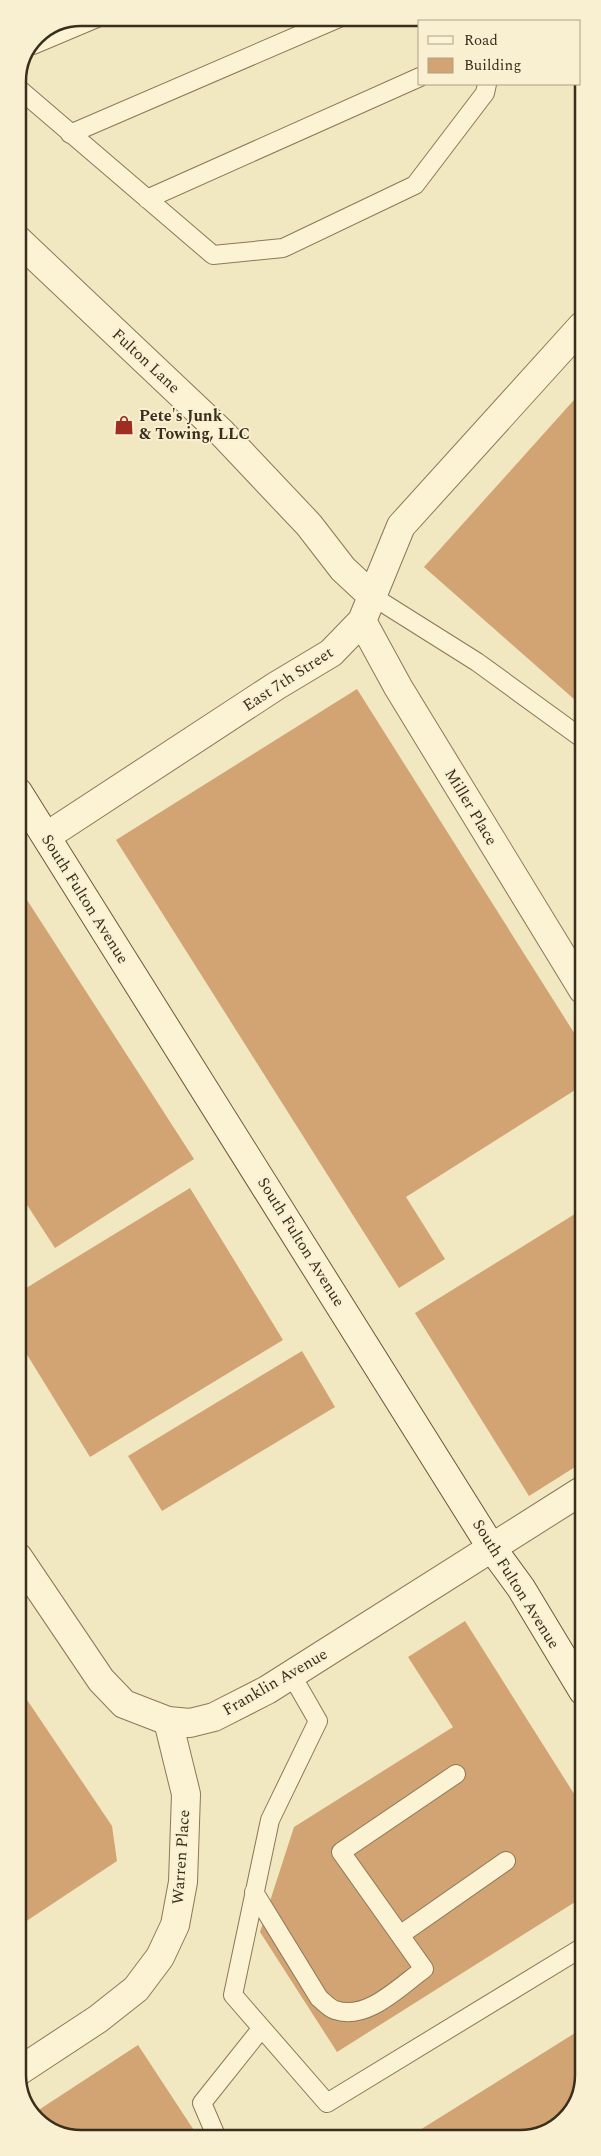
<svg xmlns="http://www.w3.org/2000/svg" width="601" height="2156" viewBox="0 0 601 2156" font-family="Spectral,serif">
<rect width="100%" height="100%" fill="#f1e7c0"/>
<!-- building -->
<path fill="#d2a473" d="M582,391L583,707L424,567Z
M357,689L583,1047V1085L406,1197L445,1259L399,1288L116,840Z
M18,886L194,1159L55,1248L18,1191Z
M190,1188L283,1340L90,1457L18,1340V1293Z
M583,1209V1462L529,1496L415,1313Z
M302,1351L335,1407L162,1511L128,1456Z
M465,1621L583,1808V1897L337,2052L260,1932L294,1827L453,1727L408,1657Z
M19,1688L112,1826L117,1861L19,1926Z
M583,2028V2075L570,2114L533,2137L407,2138Z
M138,2045L199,2138H77L39,2123L34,2113Z"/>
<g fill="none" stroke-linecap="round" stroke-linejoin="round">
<defs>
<path id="lane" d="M504,21V18
M33,45L97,18
M18,88L213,255L283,248L415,185L485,93L487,84
M70,134L339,18
M147,199L420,77
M372,596L477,662L583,739
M291,1674L318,1721L270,1820L233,1995L327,2103L583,1947
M254,1892L319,1998C324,2002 329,2008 335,2010C367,2021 399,1987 424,1969L341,1852L456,1774
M400,1935L506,1861
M217,2138L202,2103L261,2029"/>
<path id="street" d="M18,240L222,433L309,525L343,569L372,596
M362,621L398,687L583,990
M47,836L276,686L331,653L362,621L401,526L582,326
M18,1557L101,1680L124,1704L168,1721L190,1723L214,1717L267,1690L583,1490
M19,2071L98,2019L136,1989L160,1957L175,1925L183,1882L186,1794L168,1721"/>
<path id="secondary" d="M18,792L491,1547L521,1588L583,1691"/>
</defs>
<!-- lane casing -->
<use href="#lane" stroke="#8c7857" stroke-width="20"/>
<!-- street casing -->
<use href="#street" stroke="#8c7857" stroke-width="30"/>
<!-- secondary casing -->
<use href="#secondary" stroke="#6d593a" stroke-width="30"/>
<!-- lane -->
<use href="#lane" stroke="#fbf3d4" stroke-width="18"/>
<!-- street -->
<use href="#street" stroke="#fbf3d4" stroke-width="28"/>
<!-- secondary -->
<use href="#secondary" stroke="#fbf3d4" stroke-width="28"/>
</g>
<!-- icons -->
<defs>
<symbol id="shop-bare" viewBox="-9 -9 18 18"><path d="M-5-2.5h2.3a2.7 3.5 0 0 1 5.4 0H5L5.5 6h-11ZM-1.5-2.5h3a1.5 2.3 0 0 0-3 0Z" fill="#9f2e22" stroke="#f8f0d0" stroke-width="2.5" paint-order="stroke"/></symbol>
</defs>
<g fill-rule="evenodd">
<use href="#shop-bare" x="110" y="411" width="28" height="28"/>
</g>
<g text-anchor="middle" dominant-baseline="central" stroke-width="4" stroke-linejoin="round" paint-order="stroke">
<!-- street labels -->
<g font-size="16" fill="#3a2e1c" stroke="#f8f0d0">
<text transform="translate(146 361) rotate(43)">Fulton Lane</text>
<text transform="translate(288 679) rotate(-33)">East 7th Street</text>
<text transform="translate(471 807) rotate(59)">Miller Place</text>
<text transform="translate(85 899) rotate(58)">South Fulton Avenue</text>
<text transform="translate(301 1242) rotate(58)">South Fulton Avenue</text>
<text transform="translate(516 1584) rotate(58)">South Fulton Avenue</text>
<text transform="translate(275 1682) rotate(-30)">Franklin Avenue</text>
<text transform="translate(181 1857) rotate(-86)">Warren Place</text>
</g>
<!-- poi labels -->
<g font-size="16" font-weight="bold" fill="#3a2e1c" stroke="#f8f0d0" text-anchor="start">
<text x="139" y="416">Pete's Junk<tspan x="139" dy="18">&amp; Towing, LLC</tspan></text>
</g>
</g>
<!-- crop -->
<path d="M0 0H601V2156H0ZM81 26H520A55 55 0 0 1 575 81V2075A55 55 0 0 1 520 2130H81A55 55 0 0 1 26 2075V81A55 55 0 0 1 81 26Z" fill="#f8f0d0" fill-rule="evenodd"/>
<path fill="none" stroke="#3a2e1c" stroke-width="2.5" d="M81 26H520A55 55 0 0 1 575 81V2075A55 55 0 0 1 520 2130H81A55 55 0 0 1 26 2075V81A55 55 0 0 1 81 26Z"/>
<!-- legend -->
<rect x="418" y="20" width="162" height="65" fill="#f8f0d0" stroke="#aca288"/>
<rect x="428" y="36" width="25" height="8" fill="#fbf3d4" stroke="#aca288"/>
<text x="464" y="45" font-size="15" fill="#3a2e1c">Road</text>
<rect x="428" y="58" width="25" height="15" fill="#d2a473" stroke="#aca288"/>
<text x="464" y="70" font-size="15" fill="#3a2e1c">Building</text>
</svg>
